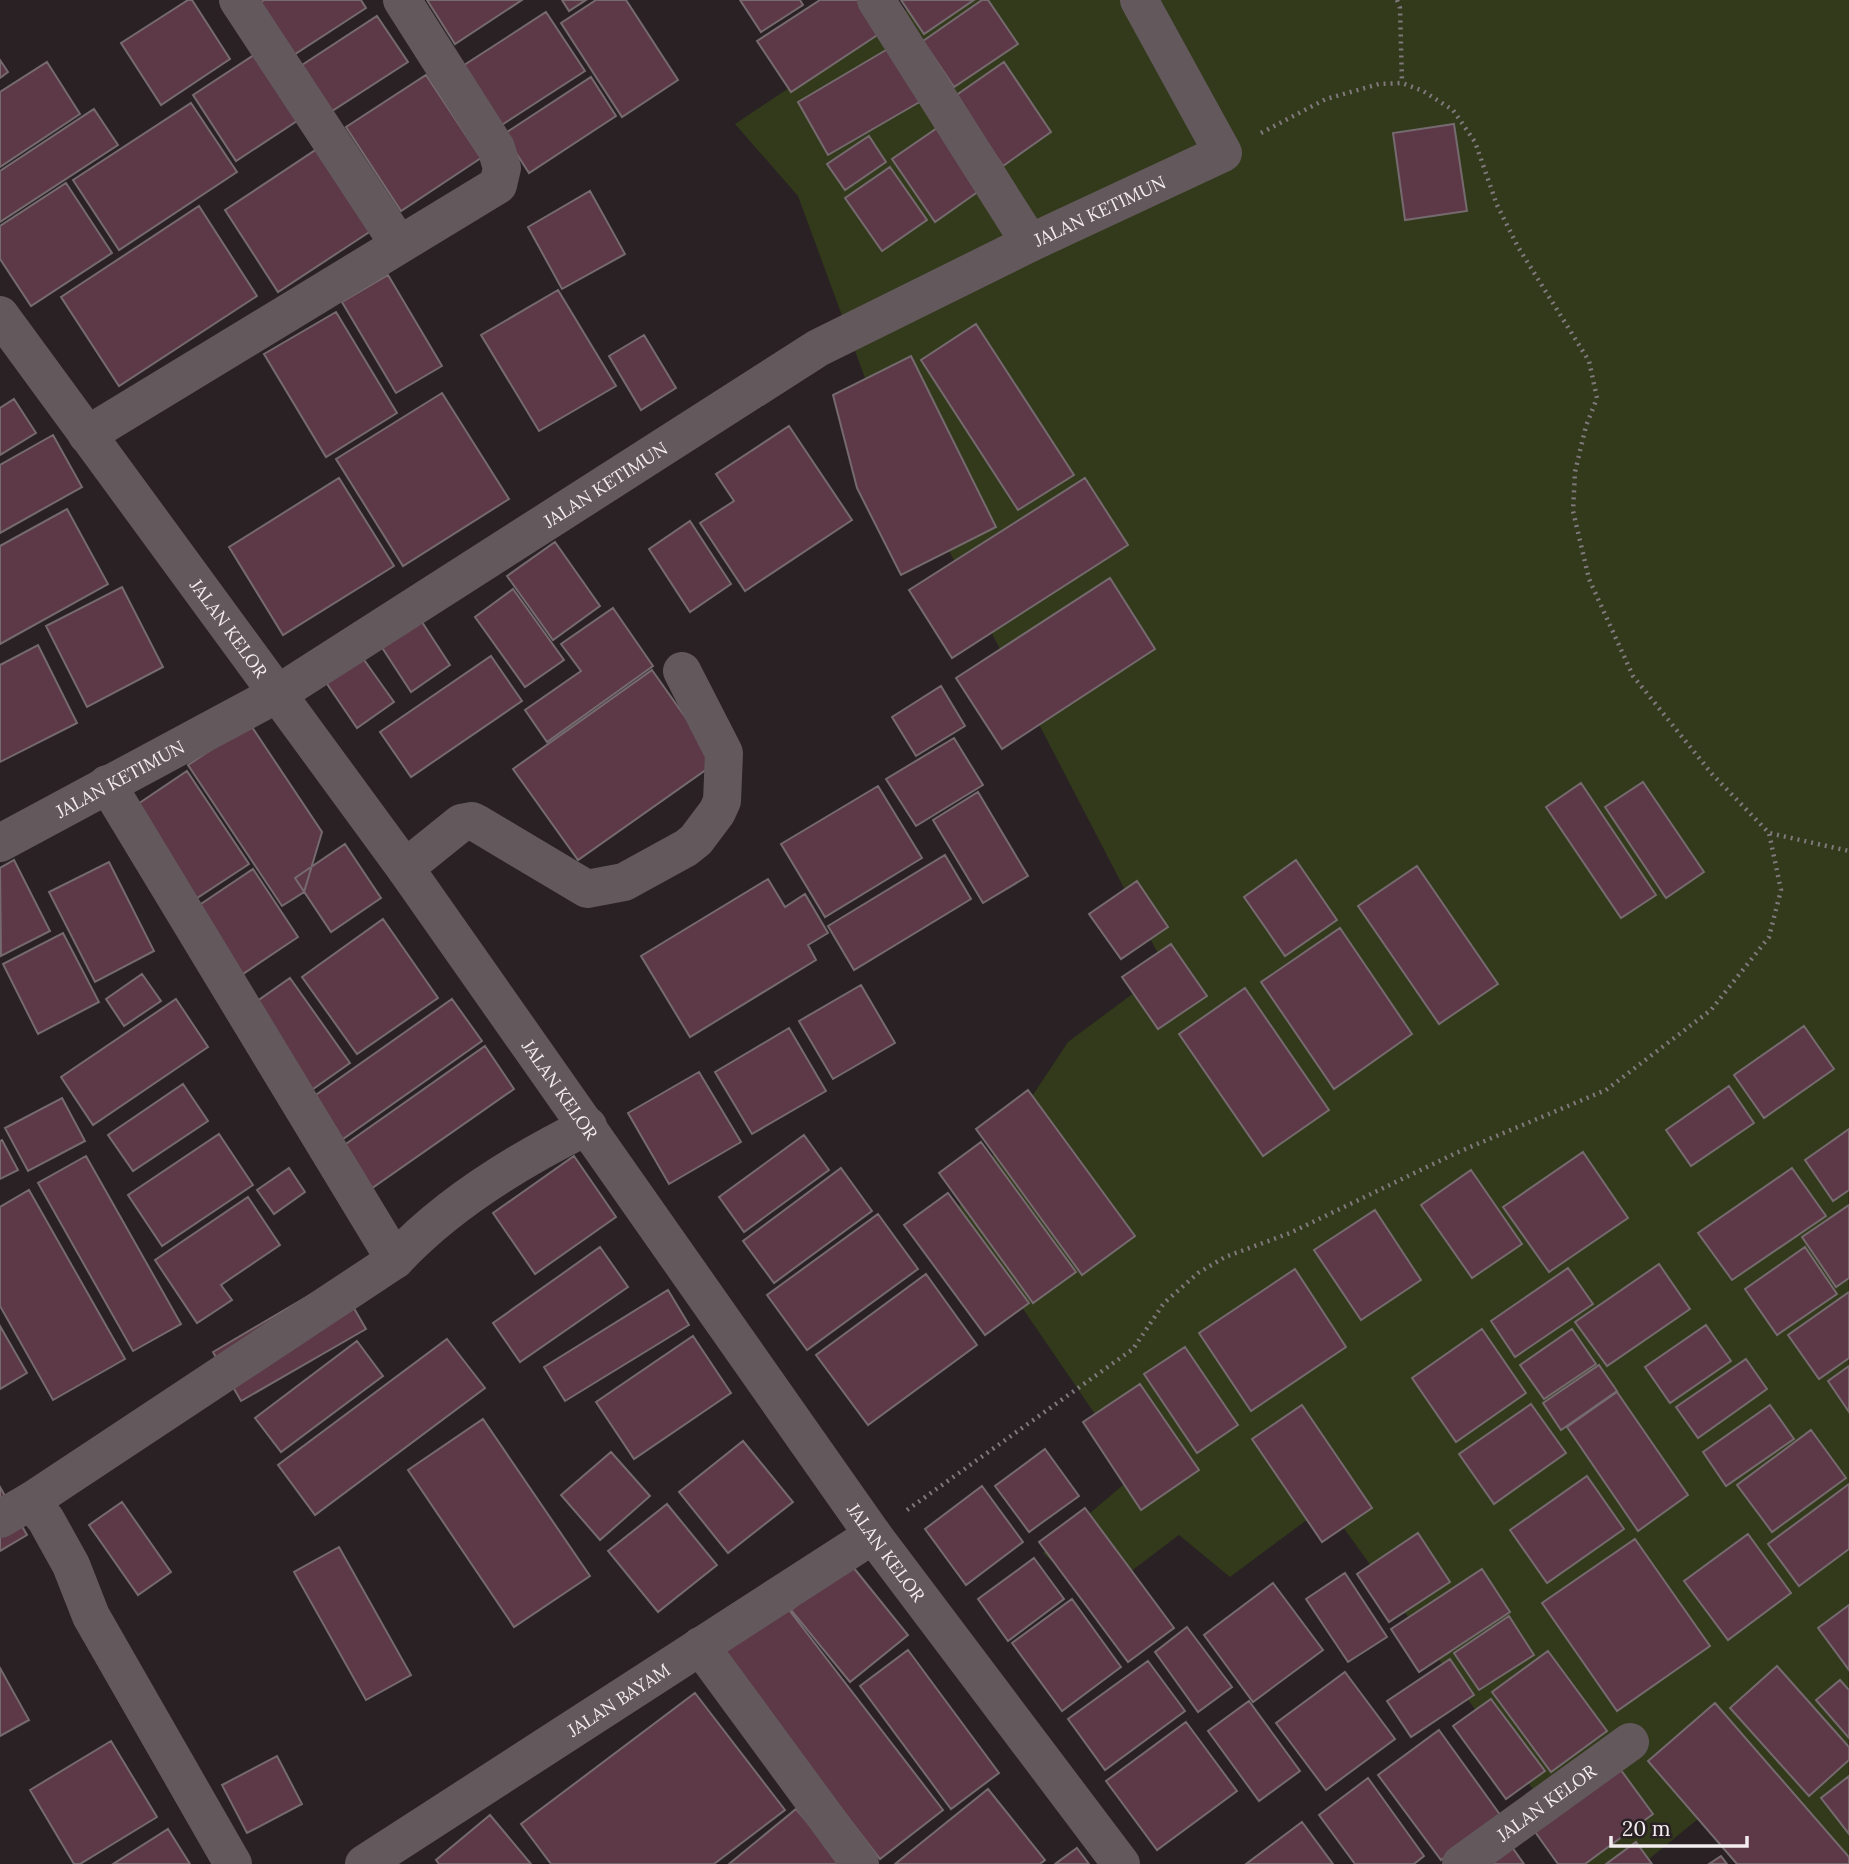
<svg xmlns="http://www.w3.org/2000/svg" width="1849" height="1864" viewBox="0 0 1849 1864" font-family="Lora,serif">
<rect width="100%" height="100%" fill="#292124"/>
<!-- green -->
<path fill="#323a1b" d="M920,0H1849V1864L1715,1805L1643,1864H1587L1327,1505L1230,1577L1179,1535L1093,1600L1043,1553L1136,1474L956,1211L1068,1042L1166,969L879,416L798,196L735,124Z"/>
<!-- building -->
<path fill="#5d3947" stroke="#756a6e" stroke-width="2" d="M188,0H192L230,59L161,105L121,43Z
M264,0H361L366,8L289,58L255,6Z
M427,0H522L455,44Z
M562,0H586L569,11Z
M596,0H626L678,80L622,117L561,23Z
M740,0H800L803,5L761,32Z
M820,0H869L888,28L791,92L757,41Z
M901,0H974L924,34Z
M982,0H988L1018,44L954,87L923,41Z
M546,12L585,71L497,128L458,69Z
M377,16L408,62L332,111L302,65Z
M891,47L923,100L828,155L798,102Z
M254,55L297,121L236,161L193,95Z
M0,60L8,72L0,78Z
M47,62L80,114L0,167V92Z
M1004,62L1051,132L1003,166L955,96Z
M426,75L481,158L401,211L346,127Z
M591,77L616,116L529,173L504,134Z
M191,103L237,172L119,250L73,180Z
M94,109L118,145L0,222V171Z
M943,124L986,186L935,222L892,159Z
M1454,124L1467,211L1405,220L1393,133Z
M869,136L886,162L845,190L827,164Z
M323,145L377,227L278,292L225,210Z
M890,167L927,220L882,251L845,198Z
M66,183L112,253L31,306L0,259V226Z
M590,191L625,254L562,289L528,227Z
M199,206L257,296L119,386L61,297Z
M388,275L442,366L396,393L342,302Z
M558,290L616,386L539,431L481,335Z
M336,312L397,413L326,457L264,354Z
M976,324L1074,475L1018,510L921,360Z
M644,335L676,388L641,410L609,356Z
M911,356L996,527L901,575L857,488L833,395Z
M442,393L509,499L403,566L336,459Z
M14,399L36,433L0,455V408Z
M789,426L852,520L745,591L700,523L734,501L716,474Z
M53,435L82,487L0,533V465Z
M339,478L394,566L283,635L229,547Z
M1085,478L1128,545L952,658L909,590Z
M67,509L108,584L0,644V546Z
M690,521L731,584L690,612L649,549Z
M555,542L600,606L553,640L507,576Z
M1110,578L1155,649L1002,749L956,678Z
M122,587L163,667L87,707L46,626Z
M513,589L564,660L525,687L475,617Z
M613,608L653,666L547,742L525,710L581,671L561,644Z
M420,619L450,665L411,692L381,646Z
M38,645L77,723L0,762V665Z
M491,656L522,701L411,777L380,732Z
M362,657L394,702L357,728L325,681Z
M652,670L717,762L578,860L513,769Z
M941,686L965,726L916,756L892,717Z
M250,724L322,832L304,892L282,906L188,765Z
M954,738L983,785L916,826L886,779Z
M187,771L249,864L194,900L132,808Z
M1643,782L1704,872L1666,898L1605,807Z
M1581,783L1656,895L1621,918L1546,807Z
M878,786L922,858L825,917L781,844Z
M978,792L1028,876L983,903L933,820Z
M345,844L381,898L331,932L295,878Z
M945,855L971,899L854,970L828,926Z
M14,860L50,931L1,956L0,868Z
M1296,860L1337,920L1285,956L1244,897Z
M109,862L154,951L95,982L49,892Z
M1417,866L1498,984L1439,1024L1358,906Z
M253,869L298,937L234,980L189,912Z
M768,879L785,907L805,894L828,933L808,945L816,960L690,1037L641,956Z
M1137,881L1168,927L1121,959L1089,914Z
M383,919L438,998L357,1054L302,977Z
M1340,928L1412,1034L1334,1089L1261,982Z
M63,933L99,1002L38,1034L3,964Z
M1171,944L1207,996L1158,1029L1122,977Z
M142,974L161,1001L124,1026L106,999Z
M290,978L350,1063L296,1101L236,1016Z
M861,985L895,1043L833,1079L799,1021Z
M1245,988L1329,1110L1263,1156L1179,1034Z
M176,999L208,1047L93,1125L61,1077Z
M452,999L482,1041L333,1146L303,1104Z
M1804,1026L1834,1069L1764,1118L1734,1075Z
M789,1028L826,1091L752,1134L715,1072Z
M485,1046L514,1089L355,1200L326,1158Z
M699,1072L741,1142L669,1184L628,1113Z
M183,1084L208,1121L133,1171L108,1135Z
M1729,1086L1754,1123L1691,1166L1666,1130Z
M1028,1090L1135,1236L1082,1275L976,1129Z
M62,1098L85,1141L28,1171L5,1128Z
M1849,1129V1190L1833,1201L1805,1160Z
M219,1134L253,1185L162,1246L128,1195Z
M804,1135L829,1170L744,1232L719,1197Z
M2,1140L18,1170L0,1179V1141Z
M981,1142L1076,1272L1033,1303L939,1173Z
M1583,1152L1628,1218L1549,1272L1503,1207Z
M86,1156L181,1324L133,1351L38,1183Z
M574,1156L616,1217L535,1274L493,1213Z
M289,1168L305,1192L274,1214L257,1190Z
M841,1168L872,1211L774,1283L743,1241Z
M1792,1168L1826,1216L1732,1280L1698,1233Z
M1471,1170L1522,1244L1472,1278L1421,1205Z
M29,1190L125,1359L53,1400L0,1306V1207Z
M948,1193L1029,1303L985,1335L904,1225Z
M248,1197L280,1245L221,1285L232,1300L197,1323L155,1260Z
M1849,1205V1278L1836,1287L1802,1237Z
M1375,1210L1421,1280L1361,1320L1314,1250Z
M878,1214L918,1269L807,1350L767,1295Z
M600,1247L628,1287L520,1362L493,1323Z
M1805,1247L1837,1294L1777,1335L1745,1289Z
M1659,1264L1690,1309L1607,1366L1575,1322Z
M1568,1268L1593,1304L1515,1357L1491,1321Z
M1295,1269L1346,1347L1251,1411L1199,1333Z
M926,1274L977,1345L868,1425L816,1355Z
M337,1279L366,1329L241,1401L213,1352Z
M668,1290L689,1325L565,1401L544,1367Z
M1849,1292V1358L1819,1379L1788,1335Z
M1706,1325L1731,1361L1670,1403L1645,1367Z
M0,1326L27,1373L0,1389Z
M1482,1329L1526,1393L1456,1442L1412,1378Z
M1572,1329L1596,1364L1544,1399L1520,1365Z
M693,1336L731,1393L634,1459L596,1402Z
M447,1339L485,1388L315,1515L278,1465Z
M357,1341L383,1376L281,1452L255,1418Z
M1185,1347L1238,1425L1197,1453L1144,1374Z
M1746,1359L1767,1389L1698,1438L1676,1407Z
M1599,1365L1617,1391L1561,1430L1543,1403Z
M1849,1366V1412L1828,1381Z
M1140,1384L1199,1470L1141,1510L1083,1422Z
M1617,1392L1688,1495L1638,1531L1567,1427Z
M1531,1404L1566,1453L1494,1504L1459,1454Z
M1302,1405L1372,1508L1322,1542L1252,1439Z
M1770,1405L1794,1439L1726,1486L1703,1452Z
M483,1419L590,1576L514,1627L408,1470Z
M1811,1430L1846,1478L1772,1532L1737,1485Z
M743,1441L793,1502L728,1553L679,1492Z
M1045,1449L1079,1496L1029,1532L995,1486Z
M611,1452L650,1496L600,1540L561,1495Z
M1587,1476L1624,1529L1547,1583L1510,1530Z
M1849,1484V1549L1799,1586L1768,1544Z
M982,1486L1023,1542L966,1585L925,1529Z
M0,1487L27,1535L0,1551Z
M122,1502L171,1572L138,1595L89,1525Z
M667,1504L717,1565L658,1612L608,1551Z
M1085,1508L1174,1628L1128,1662L1039,1542Z
M1418,1533L1450,1582L1389,1622L1357,1574Z
M1748,1534L1791,1593L1728,1640L1684,1581Z
M1635,1539L1710,1646L1617,1711L1542,1603Z
M339,1547L411,1675L366,1700L294,1572Z
M1034,1558L1064,1599L1008,1641L978,1599Z
M849,1562L908,1635L850,1682L791,1610Z
M1482,1569L1510,1612L1419,1672L1391,1629Z
M1345,1573L1387,1637L1348,1662L1306,1599Z
M1273,1583L1323,1650L1253,1702L1204,1635Z
M776,1593L943,1810L880,1859L713,1642Z
M1072,1599L1121,1667L1062,1711L1012,1643Z
M1849,1605V1670L1818,1628Z
M1509,1616L1534,1655L1479,1690L1454,1653Z
M1187,1627L1232,1687L1198,1712L1155,1652Z
M908,1650L999,1773L951,1809L860,1686Z
M1548,1651L1607,1731L1551,1772L1492,1692Z
M1450,1659L1474,1695L1411,1737L1387,1701Z
M1148,1661L1185,1711L1105,1770L1068,1719Z
M1777,1666L1849,1747V1760L1809,1796L1730,1708Z
M0,1668L29,1720L0,1736Z
M1345,1672L1395,1739L1326,1790L1276,1723Z
M1840,1680L1849,1690V1738L1816,1700Z
M695,1693L785,1810L714,1864H551L521,1824Z
M1491,1699L1545,1771L1506,1799L1453,1726Z
M1249,1701L1300,1771L1259,1801L1208,1731Z
M1715,1703L1849,1857V1864H1737L1648,1761Z
M1186,1722L1237,1791L1157,1850L1106,1781Z
M1439,1730L1501,1816L1441,1860L1378,1775Z
M111,1741L157,1817L80,1864H74L30,1790Z
M277,1756L302,1804L247,1833L222,1785Z
M1618,1766L1653,1814L1585,1864H1558L1533,1829Z
M1849,1776V1834L1821,1798Z
M1368,1778L1424,1856L1414,1864H1355L1319,1815Z
M988,1789L1045,1860L1040,1864H895Z
M796,1809L843,1864H729Z
M490,1815L531,1864H439L436,1860Z
M1302,1822L1333,1864H1246Z
M168,1829L190,1864H113Z
M1636,1842L1652,1864H1606Z
M1512,1847L1524,1864H1488Z
M1077,1848L1089,1864H1055Z
M1721,1856L1727,1864H1709Z"/>
<g fill="none" stroke-linecap="round" stroke-linejoin="round">
<!-- path -->
<path stroke="#80797c" stroke-width="4.5" stroke-dasharray="2 5" stroke-linecap="butt" d="M1397,0L1400,8L1402,83
M1261,133L1326,99L1379,84L1402,83L1423,91L1453,110L1475,142L1497,205L1518,247L1589,361L1597,398L1586,426L1575,472L1573,511L1589,579L1633,676L1712,774L1769,833L1849,851
M907,1510L1133,1349L1164,1303L1198,1273L1225,1257L1290,1233L1456,1153L1606,1090L1711,1010L1769,937L1781,890L1769,833"/>
<!-- minor -->
<g stroke="#63595c" stroke-width="38">
<path d="M238,0L398,243"/>
<path d="M876,0L1030,243"/>
<path id="s1" d="M0,315L405,868L873,1535L1121,1864"/>
<path d="M87,435L498,185L502,168L496,148L402,0"/>
<path d="M107,784L395,1260"/>
<path id="s2" d="M0,843L279,693L818,348L1030,243L1223,153L1139,0"/>
<path d="M405,868L461,823L472,821L478,824L587,889L624,882L686,848L696,840L717,812L722,801L724,753L682,671"/>
<path d="M0,1519L31,1501"/>
<path d="M700,1646L860,1864"/>
<path d="M233,1864L91,1616L71,1565L46,1520L31,1501L395,1260C448,1203 519,1160 588,1126"/>
<path id="s3" d="M364,1864L873,1535"/>
<path id="s4" d="M1461,1864L1630,1742"/>
</g>
</g>
<g text-anchor="middle" dominant-baseline="central" stroke-width="7" stroke-linejoin="round" paint-order="stroke">
<!-- street labels -->
<g font-size="18" fill="#f3edef" stroke="#292124">
<text stroke="none"><textPath href="#s2" startOffset="1270">JALAN KETIMUN</textPath></text>
<text stroke="none"><textPath href="#s2" startOffset="704">JALAN KETIMUN</textPath></text>
<text stroke="none"><textPath href="#s1" startOffset="388">JALAN KELOR</textPath></text>
<text stroke="none"><textPath href="#s2" startOffset="136">JALAN KETIMUN</textPath></text>
<text stroke="none"><textPath href="#s1" startOffset="956">JALAN KELOR</textPath></text>
<text stroke="none"><textPath href="#s1" startOffset="1522">JALAN KELOR</textPath></text>
<text stroke="none"><textPath href="#s3" startOffset="303">JALAN BAYAM</textPath></text>
<text stroke="none"><textPath href="#s4" startOffset="105">JALAN KELOR</textPath></text>
</g>
</g>
<!-- scale -->
<path d="M1611 1836v10h136v-10" fill="none" stroke="#f3edef" stroke-width="3.5"/>
<text x="1622" y="1836" font-size="21" fill="#f3edef" stroke="#292124" stroke-width="5" paint-order="stroke">20 m</text>
</svg>
